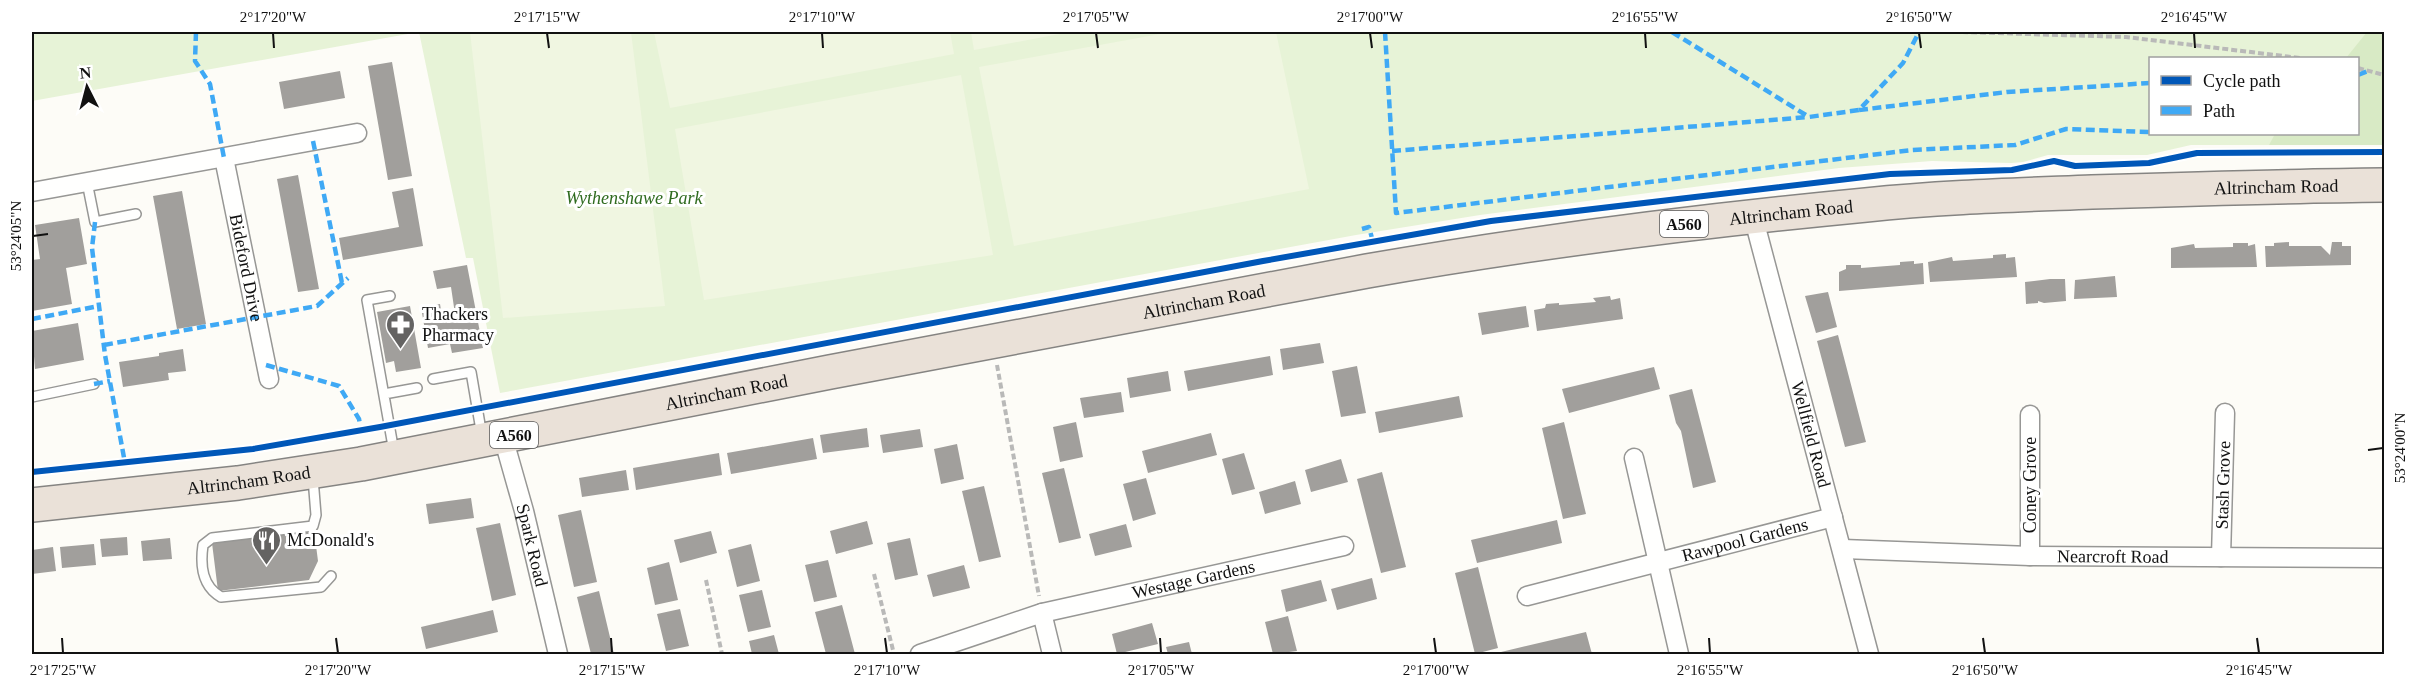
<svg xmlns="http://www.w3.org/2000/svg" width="2416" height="686" viewBox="0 0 2416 686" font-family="Georgia,serif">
<rect width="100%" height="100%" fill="#fdfcf7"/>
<!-- green -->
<path fill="#e7f3d7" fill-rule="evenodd" d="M32,32H2384V145H2191L2147,155H2048L2023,162L2011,163L1932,161L1839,168L1480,215L1356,235L500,393L473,258H466L419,32L32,101ZM2150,58H2358V134H2150Z"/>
<!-- forest -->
<path fill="#d8eac5" d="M2367,32H2384V145H2269L2275,134H2358V58H2346Z"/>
<!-- pitch -->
<path fill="#f0f6e1" d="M470,32H631L665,306L503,318Z
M654,32H950L954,54L670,108Z
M971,32H1070L974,50Z
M1171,32H1276L1309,189L1014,246L979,67Z
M961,75L993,255L704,300L675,129Z"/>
<!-- building -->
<path fill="#a19f9c" d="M392,62L412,176L388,180L368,66Z
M340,71L345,98L284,109L279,82Z
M298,175L319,289L298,292L277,179Z
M413,188L423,246L343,260L339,238L399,227L392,192Z
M182,191L206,324L177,329L153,196Z
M79,218L87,264L66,268L72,304L32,311V260L40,259L35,225Z
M2289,242V246H2321L2330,255L2332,242H2342V246H2351V265L2266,267L2265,246H2274V243Z
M2233,243H2248V246L2255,244L2257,267L2171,268V248L2194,244L2195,248L2233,247Z
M2006,254V258L2015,257L2017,277L1930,282L1928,262L1952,257L1953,261L1993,258V255Z
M1914,261V264L1923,263L1924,284L1839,291V272L1846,269V265H1861V268L1900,265V262Z
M467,265L483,348L452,353L450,344L428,348L421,307L440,304L442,316L455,314L451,287L437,289L433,271Z
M2115,276L2117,297L2074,299L2075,280Z
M2050,279H2065L2066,301L2044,303L2038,301V303L2026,304L2025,282Z
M1828,292L1837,327L1816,333L1805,296Z
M1610,296L1611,300L1620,298L1623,319L1537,331L1534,310L1545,308L1546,304L1559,303V305L1596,302L1593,298Z
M410,306L421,368L396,372L394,361L386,363L377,312Z
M1526,306L1529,327L1482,335L1478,313Z
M78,323L84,360L35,369L32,331Z
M1838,335L1866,442L1845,447L1817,341Z
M1320,343L1324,363L1283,370L1280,349Z
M183,349L186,371L168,373L169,380L123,387L119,362L159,356V353Z
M1270,356L1273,375L1188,391L1184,371Z
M1357,366L1366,413L1341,417L1332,371Z
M1654,367L1660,389L1569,413L1562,389Z
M1168,371L1171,391L1130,398L1127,378Z
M1692,389L1716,482L1693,488L1681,431L1676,423L1669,395Z
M1121,392L1124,412L1084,418L1080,398Z
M1459,396L1463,417L1379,433L1375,412Z
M1076,422L1083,457L1060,462L1053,427Z
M1564,422L1586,514L1563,519L1542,428Z
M867,428L869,447L823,453L820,435Z
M920,429L923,447L883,453L880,435Z
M1211,433L1217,455L1148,473L1142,451Z
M813,438L817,459L731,474L727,453Z
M957,444L964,479L941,484L934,449Z
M719,453L722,475L636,490L633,468Z
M1244,453L1255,489L1232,495L1222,459Z
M1341,459L1348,482L1311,492L1305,470Z
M1064,468L1081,538L1059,543L1042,473Z
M626,470L629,490L582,497L579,478Z
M1382,472L1406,567L1381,573L1357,479Z
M1146,478L1156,514L1133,521L1123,484Z
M1295,481L1301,504L1265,514L1259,492Z
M984,486L1001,557L979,562L962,491Z
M471,498L474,518L429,524L426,504Z
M581,510L597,582L574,587L558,515Z
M1557,520L1562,543L1477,563L1471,540Z
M867,521L873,544L836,554L830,531Z
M500,523L516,595L492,601L476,528Z
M1126,524L1132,547L1095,556L1089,534Z
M314,530L318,561L309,580L218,591L212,543Z
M711,531L717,553L680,563L674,540Z
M127,537L128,555L102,557L100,539Z
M170,538L172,559L143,561L141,541Z
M910,538L918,575L895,580L887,543Z
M94,544L96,565L62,568L60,547Z
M751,544L760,581L737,587L728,550Z
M53,547L56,571L32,574V550Z
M828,560L837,597L814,602L805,565Z
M669,562L678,600L655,605L647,568Z
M964,565L970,588L933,597L927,575Z
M1478,567L1498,648L1475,654L1455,573Z
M1372,578L1377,599L1337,610L1331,589Z
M1321,580L1327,601L1286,612L1281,590Z
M762,590L771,627L748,632L739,595Z
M599,591L614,654H591L577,597Z
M842,605L855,654H826L815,612Z
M680,609L689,646L666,651L657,614Z
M493,610L498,632L426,649L421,627Z
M1288,616L1297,651L1273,654L1265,622Z
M1152,623L1158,644L1117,654L1112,634Z
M1586,632L1592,654H1502L1501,652Z
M774,635L779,654H752L749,641Z
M1189,642L1192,654H1168L1166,647Z"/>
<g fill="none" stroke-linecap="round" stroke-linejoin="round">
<defs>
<path id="lane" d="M87,182L95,222L136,214
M390,296L367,300L394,452
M433,379L471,372L482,436
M384,394L417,388
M32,397L94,384
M313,478L316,515L313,526L212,538L203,545C200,566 202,586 221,597L321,587L331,576"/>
<g id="street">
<path id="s1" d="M224,158L269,379"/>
<path d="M32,192L357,133"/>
<path id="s2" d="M1753,216L1869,654"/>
<path d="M2030,415V556"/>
<path id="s3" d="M503,437L524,511L558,654"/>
<path d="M1634,458L1679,654"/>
<path id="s4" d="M1843,549L2030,556L2384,558"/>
<path id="s5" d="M2221,557L2225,413"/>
<path id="s6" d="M1527,596L1833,517"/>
<path d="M1042,613L1052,654"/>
<path id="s7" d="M920,654L1042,613L1344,546"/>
</g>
<g id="highway">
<path id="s8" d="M32,505L238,483L361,464L830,372L1367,271C1533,242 1699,221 1866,205C1941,197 2017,195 2092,192C2189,189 2287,186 2384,185"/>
</g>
</defs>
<!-- lane casing -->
<use href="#lane" stroke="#979795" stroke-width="12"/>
<!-- street casing -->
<use href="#street" stroke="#979795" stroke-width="21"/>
<!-- highway casing -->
<use href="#highway" stroke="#858482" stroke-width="36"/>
<!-- path -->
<path stroke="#b9b9b8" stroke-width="4" stroke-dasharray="6 3" stroke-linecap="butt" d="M1962,32L2126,37L2300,58
M2358,68L2384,75
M997,365L1039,596
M874,574L894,654
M706,580L722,654"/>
<!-- lane -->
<use href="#lane" stroke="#fffffe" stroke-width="9"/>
<!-- street -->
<use href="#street" stroke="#fffffe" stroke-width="18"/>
<!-- highway -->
<use href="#highway" stroke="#eae1d8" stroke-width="33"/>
<!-- quiet -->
<path stroke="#3fa9f5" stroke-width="4.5" stroke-dasharray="9 4.5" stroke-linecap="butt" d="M196,32L195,61L210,84L224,158
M1385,32L1396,213L1912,150L2015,145L2066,129L2150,132
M1672,32L1809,117L1859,110L1903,63L1919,32
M2358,75L2368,71
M1859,110L2007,92L2150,83
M313,141L342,283
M1392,151L1809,117
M95,222L92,248L105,355L125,463
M1362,229L1369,227L1373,242
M32,319L99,306
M104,345L317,306L348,278
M266,365L339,386L359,419L361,430
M94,384L110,381"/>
<defs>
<path id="cycleway" d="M32,472L253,449L380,427L1263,261L1491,221L1890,174L2012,170L2054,161L2075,166L2149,163L2197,153L2384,152"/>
</defs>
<!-- cycleway casing -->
<use href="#cycleway" stroke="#fff" stroke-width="10"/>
<!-- cycleway -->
<use href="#cycleway" stroke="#0057b8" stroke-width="6"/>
</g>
<!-- ticks -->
<path fill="none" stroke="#111" stroke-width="2" d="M273,33L274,48M547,33L549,48M822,33L823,48M1096,33L1098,48M1370,33L1372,48M1645,33L1646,48M1919,33L1921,48M2194,33L2195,48M33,236L48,234M2368,450L2383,448M62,638L63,653M336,638L338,653M611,638L612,653M885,638L887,653M1160,638L1161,653M1434,638L1436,653M1709,638L1710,653M1983,638L1985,653M2257,638L2259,653"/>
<!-- icons -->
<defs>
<symbol id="pharmacy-pin" viewBox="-11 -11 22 30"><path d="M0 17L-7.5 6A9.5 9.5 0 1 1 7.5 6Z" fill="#646362" stroke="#fff"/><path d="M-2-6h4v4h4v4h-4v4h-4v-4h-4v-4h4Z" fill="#fff"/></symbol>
<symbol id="restaurant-pin" viewBox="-11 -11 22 30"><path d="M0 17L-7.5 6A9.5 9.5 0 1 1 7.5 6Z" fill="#646362" stroke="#fff"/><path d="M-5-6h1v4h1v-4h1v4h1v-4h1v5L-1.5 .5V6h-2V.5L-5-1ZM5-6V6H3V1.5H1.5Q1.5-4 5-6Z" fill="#fff"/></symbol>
</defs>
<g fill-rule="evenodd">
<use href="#pharmacy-pin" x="384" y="308" width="33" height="45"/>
<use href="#restaurant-pin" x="250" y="524" width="33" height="45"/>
</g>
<g text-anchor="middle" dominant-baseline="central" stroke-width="6" stroke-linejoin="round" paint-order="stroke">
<!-- shield labels -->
<g fill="#fff" stroke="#585858" stroke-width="1.5">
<rect x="1660" y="211" width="48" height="26" rx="4.5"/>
<rect x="490" y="422" width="48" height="26" rx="4.5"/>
</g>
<g font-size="16" font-weight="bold" fill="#111">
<text x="1684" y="224">A560</text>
<text x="514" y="435">A560</text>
</g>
<!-- street labels -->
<g font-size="18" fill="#111" stroke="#fff">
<text stroke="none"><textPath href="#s8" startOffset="2270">Altrincham Road</textPath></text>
<text stroke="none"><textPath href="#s8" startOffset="1784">Altrincham Road</textPath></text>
<text stroke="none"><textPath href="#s1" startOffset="112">Bideford Drive</textPath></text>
<text stroke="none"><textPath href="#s8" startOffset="1190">Altrincham Road</textPath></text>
<text stroke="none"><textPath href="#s8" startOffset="704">Altrincham Road</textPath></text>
<text stroke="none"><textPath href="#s2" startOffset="226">Wellfield Road</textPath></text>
<text stroke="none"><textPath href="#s8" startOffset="218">Altrincham Road</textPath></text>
<text transform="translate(2030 485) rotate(-90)">Coney Grove</text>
<text stroke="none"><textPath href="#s5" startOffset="72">Stash Grove</textPath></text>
<text stroke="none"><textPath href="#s6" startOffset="225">Rawpool Gardens</textPath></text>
<text stroke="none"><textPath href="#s3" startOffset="112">Spark Road</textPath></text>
<text stroke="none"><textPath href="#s4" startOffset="270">Nearcroft Road</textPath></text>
<text stroke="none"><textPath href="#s7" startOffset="284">Westage Gardens</textPath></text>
</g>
<!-- park labels -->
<g font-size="18" font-style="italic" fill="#2f6b1f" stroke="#fff">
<text x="634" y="198">Wythenshawe Park</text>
</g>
<!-- poi labels -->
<g font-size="18" fill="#111" stroke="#fff" text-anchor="start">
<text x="422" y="314">Thackers<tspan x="422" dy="21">Pharmacy</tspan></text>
<text x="287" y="540">McDonald's</text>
</g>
</g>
<!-- border -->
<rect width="2416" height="686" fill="none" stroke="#ffffff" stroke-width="66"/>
<!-- legend -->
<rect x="2149" y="57" width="210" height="78" fill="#ffffff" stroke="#a0a0a0" stroke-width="1.5"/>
<rect x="2161" y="76" width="30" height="9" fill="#0057b8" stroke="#a0a0a0" stroke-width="1.5"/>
<text x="2203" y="87" font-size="18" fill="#111111">Cycle path</text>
<rect x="2161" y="106" width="30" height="9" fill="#3fa9f5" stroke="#a0a0a0" stroke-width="1.5"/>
<text x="2203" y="117" font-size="18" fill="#111111">Path</text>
<!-- north arrow -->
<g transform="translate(87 87) rotate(354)" stroke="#ffffff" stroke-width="4.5" paint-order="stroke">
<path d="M0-4.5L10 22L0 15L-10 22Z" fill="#111111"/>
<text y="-9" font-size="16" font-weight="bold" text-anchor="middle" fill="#111111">N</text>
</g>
<rect x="33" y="33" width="2350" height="620" fill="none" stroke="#111" stroke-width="2"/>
<g font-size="15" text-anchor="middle" fill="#111">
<text x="273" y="22">2°17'20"W</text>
<text x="547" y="22">2°17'15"W</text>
<text x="822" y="22">2°17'10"W</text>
<text x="1096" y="22">2°17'05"W</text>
<text x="1370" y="22">2°17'00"W</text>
<text x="1645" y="22">2°16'55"W</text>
<text x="1919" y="22">2°16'50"W</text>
<text x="2194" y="22">2°16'45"W</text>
<text transform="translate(16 236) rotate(-90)" y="5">53°24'05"N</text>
<text transform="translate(2400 448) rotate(-90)" y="5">53°24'00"N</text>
<text x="63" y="675">2°17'25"W</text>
<text x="338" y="675">2°17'20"W</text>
<text x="612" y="675">2°17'15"W</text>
<text x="887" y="675">2°17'10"W</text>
<text x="1161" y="675">2°17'05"W</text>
<text x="1436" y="675">2°17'00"W</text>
<text x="1710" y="675">2°16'55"W</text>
<text x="1985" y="675">2°16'50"W</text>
<text x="2259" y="675">2°16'45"W</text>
</g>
</svg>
